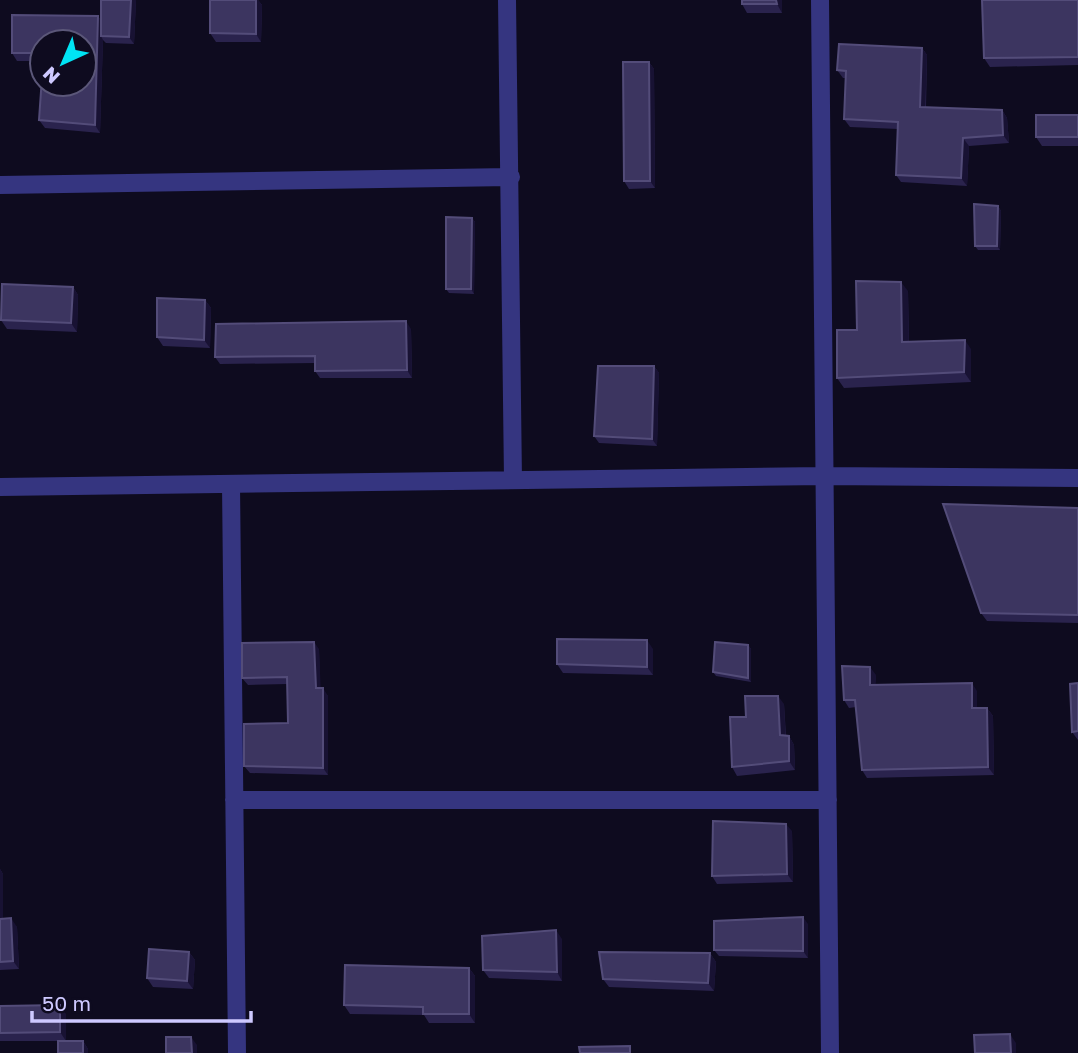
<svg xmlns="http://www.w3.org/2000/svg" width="1078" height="1053" viewBox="0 0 1078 1053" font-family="'Golos Text',sans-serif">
<rect width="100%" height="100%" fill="#0e0b1f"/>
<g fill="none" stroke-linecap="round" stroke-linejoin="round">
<!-- street -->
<path stroke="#353580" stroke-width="18" d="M507,0L513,480
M820,0L830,1053
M0,185L511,177
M231,484L237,1053
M0,487L824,476L1078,478
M234,800H828"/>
</g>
<!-- wall -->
<path fill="#2a234d" d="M101,0H136L134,44L106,43L103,40L100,133L45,128L39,120L84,84L42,42V61H17L12,53L98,16L101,21Z
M210,0H258L262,5L261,42H216L210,33Z
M742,0H782V13H747L742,4Z
M1078,0V65L990,67L984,58Z
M922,48L927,55L926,107L1002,110L1007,118L1009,143L969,146L967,186L901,182L896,175L898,129L850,127L844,119L846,78H843L837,70Z
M649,62L654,69L655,188L629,189L624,181Z
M1078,115V146H1042L1036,137Z
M998,206L1001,211L1000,250H978L975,246Z
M472,218L475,222L474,294L449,293L446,289Z
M73,287L78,295L77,332L7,329L1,320Z
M908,291L909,342L971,349V382L844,388L837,378L857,330Z
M205,300L211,308L210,348L163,346L157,337Z
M411,329L412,378H320L315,371V363L220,364L215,357Z
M654,366L659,373L657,446L599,443L594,436Z
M1078,508V623L987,621L981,613Z
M748,645L751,649V682L716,676L713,672Z
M319,649L320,688L328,696V775L250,773L244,766L288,723L287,684L248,685L242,678Z
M653,649V675L563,673L557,664Z
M876,675L875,685L977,691V708H987L993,716L994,775L867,778L862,770L856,707L849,708L844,700Z
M1078,683V740L1072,732Z
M784,704L786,736H789L794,745L795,770L737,776L732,767L746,717Z
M792,831L793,882L717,884L712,876Z
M0,869L3,874V919L17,927L19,969L0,970Z
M808,924V958L719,956L714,950Z
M562,939V981L489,978L483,970Z
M189,952L195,960L193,989L153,987L147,978Z
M710,953L716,962L714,991L609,987L603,979Z
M469,968L475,976V1023H429L424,1015L350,1014L344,1005Z
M0,1006L66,1014V1041H83L88,1049V1053H58V1041H0Z"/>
<!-- shaded-wall -->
<path fill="#181233" d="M131,0H136L134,44L129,37Z
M256,0H258L262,5L261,42L256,34Z
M776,0H782V13L777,4Z
M98,16L103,24L101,36L103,40L100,133L95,125Z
M922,48L927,55L925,114L920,107Z
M649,62L654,69L655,188L650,181Z
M1002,110L1007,118L1009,143L1003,135Z
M963,138L969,146L967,186L961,178Z
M998,206L1001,211L1000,250L997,246Z
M472,218L475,222L474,294L471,289Z
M901,282L908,291L909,352L902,342Z
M73,287L78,295L77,332L71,323Z
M205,300L211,308L210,348L204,340Z
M406,321L411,329L412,378L407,370Z
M965,340L971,349V382L964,372Z
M654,366L659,373L657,446L652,439Z
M647,640L653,649V675L647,667Z
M314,642L319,649L321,696L316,688Z
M748,645L751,649V682L748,678Z
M870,667L876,675L875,693L870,685Z
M972,683L977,691V715L972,708Z
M323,688L328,696V775L323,768Z
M778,696L784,704L786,744L780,735Z
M987,708L993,716L994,775L988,767Z
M789,736L794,745L795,770L789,761Z
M786,824L792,831L793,882L787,874Z
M0,869L3,874V927L0,922Z
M803,917L808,924V958L803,951Z
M11,918L17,927L19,969L13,961Z
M556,930L562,939V981L557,972Z
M189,952L195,960L193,989L187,981Z
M710,953L716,962L714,991L708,983Z
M469,968L475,976V1023L469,1014Z
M60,1005L66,1014V1041L60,1032Z
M1010,1034L1016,1043V1053H1011Z
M191,1037L197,1045V1053H192Z
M83,1041L88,1049V1053H83Z"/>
<!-- building -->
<path fill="#3c3560" stroke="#534c79" stroke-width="2" d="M101,0H131L129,37L101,36Z
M210,0H256V34L210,33Z
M742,0H776L777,4H742Z
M982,0H1078V57L984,58Z
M12,15L98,16L95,125L39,120L42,77V84H84V42H42V53H12Z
M839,44L922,48L920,107L1002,110L1003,135L963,138L961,178L896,175L898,122L844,119L846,71L837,70Z
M623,62H649L650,181H624Z
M1036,115H1078V137H1036Z
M974,204L998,206L997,246H975Z
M446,217L472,218L471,289H446Z
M856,281L901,282L902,342L965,340L964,372L837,378V330H857Z
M2,284L73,287L71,323L1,320Z
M157,298L205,300L204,340L157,337Z
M406,321L407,370L315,371V356L215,357L216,324Z
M598,366H654L652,439L594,436Z
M943,504L1078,508V615L981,613Z
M557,639L647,640V667L557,664Z
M314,642L316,688H323V768L244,766V724L288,723L287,677L242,678V643Z
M715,642L748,645V678L713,672Z
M842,666L870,667V685L972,683V708H987L988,767L862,770L855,700H844Z
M1078,683V731L1072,732L1070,684Z
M745,696H778L780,735L789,736V761L732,767L730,717H746Z
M713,821L786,824L787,874L712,876Z
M803,917V951L714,950V921Z
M11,918L13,961L0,962V919Z
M556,930L557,972L483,970L482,936Z
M149,949L189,952L187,981L147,978Z
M599,952L710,953L708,983L603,979Z
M345,965L469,968V1014H423V1007L344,1005Z
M60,1005V1032L0,1033V1006Z
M1010,1034L1011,1053H975L974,1035Z
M166,1037H191L192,1053H166Z
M58,1041H83V1053H58Z
M630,1046V1053H580L579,1047Z"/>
<!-- north arrow -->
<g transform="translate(63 63) rotate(224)"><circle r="33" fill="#0e0b1f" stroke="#5b5779" stroke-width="2"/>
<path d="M0-5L12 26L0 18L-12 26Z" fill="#00e4f4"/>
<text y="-10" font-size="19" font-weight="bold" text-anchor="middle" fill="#cec9ff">N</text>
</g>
<!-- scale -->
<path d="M32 1011v10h219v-10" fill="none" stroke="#cec9ff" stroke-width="3.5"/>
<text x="42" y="1011" font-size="21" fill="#cec9ff" stroke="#0e0b1f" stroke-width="5" paint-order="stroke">50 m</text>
</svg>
